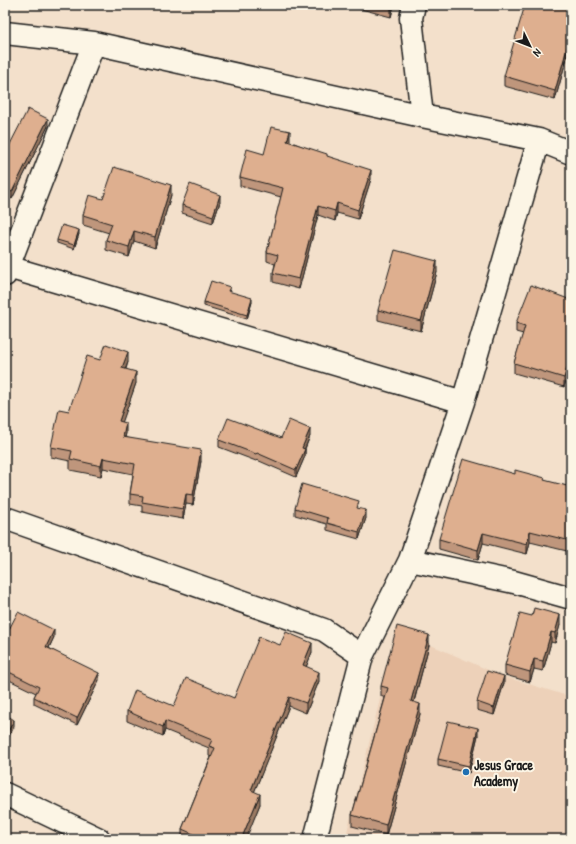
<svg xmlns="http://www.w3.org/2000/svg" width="576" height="844" viewBox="0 0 576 844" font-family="'Patrick Hand',sans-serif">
<rect width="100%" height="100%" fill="#f3e0cb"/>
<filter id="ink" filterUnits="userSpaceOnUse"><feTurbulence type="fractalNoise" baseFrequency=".025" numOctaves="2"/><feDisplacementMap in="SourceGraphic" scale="8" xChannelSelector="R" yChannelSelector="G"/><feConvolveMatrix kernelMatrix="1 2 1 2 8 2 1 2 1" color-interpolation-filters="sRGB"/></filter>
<g filter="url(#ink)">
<!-- built -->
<path fill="#edd1b9" d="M396,635L431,645L502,676L571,697V828L567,839H367L347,832Z"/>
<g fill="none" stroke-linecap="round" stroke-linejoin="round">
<defs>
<path id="minor" d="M414,5L411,18L422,116
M5,33L94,43L422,116L539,140L571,153
M8,267L463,402
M5,275L94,43
M5,518L324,630L362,656
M410,560L514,582L571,598
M5,794L99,839
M315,839L362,656L410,560L463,402L539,140"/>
</defs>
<!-- minor casing -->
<use href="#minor" stroke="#1c1c1c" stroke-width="25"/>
<!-- minor -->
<use href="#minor" stroke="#fcf5e5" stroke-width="22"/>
</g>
<!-- wall -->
<path fill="#bf967b" stroke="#1c1c1c" d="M346,5H394L391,17Z
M571,5V43L555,100L504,86V76Z
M48,126L12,199L5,195V154Z
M289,141L327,156L371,179L358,219L337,213L335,221L318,215L299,289L273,282V273L275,264L267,261V252L281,197L240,186V177L264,154Z
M171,195L155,248L134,241L129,257L106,250V240L109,233L83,225V215L103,199Z
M220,202L213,223L182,213V205Z
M79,234L74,249L57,243V240Z
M437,272L421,331L378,320V310Z
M230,290V292L252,302L247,319L204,306V302Z
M571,300V364L564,387L514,373V363L523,334L516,332V323Z
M100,360L128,362L126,369L136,383L122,422L126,433L125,437L201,461L193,505L186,504L183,519L142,512V506L130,504V494L133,474L103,468L101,476L70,470V461L51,457V447L69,411Z
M310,436L305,449V456L296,477L257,460L256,461L219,447V440L281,438Z
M515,474L571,487V552L530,542L527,554L483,543L478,560L439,549V539Z
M295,508L359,509L366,518L359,539L327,530V524L295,515Z
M560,625L555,643L551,642L543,671L534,669L530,682L505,675V665Z
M5,637H54L49,648L99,680L77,725L34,704V697L36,693L5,678Z
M280,645L312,652L306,667L319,681L306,713L289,706L254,792L260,804L246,837L250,839H182V829L211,757L209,756V748L165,730L163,736L127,721V711L174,706L234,698Z
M429,645L414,702L420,714L386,835L352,826V815L385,698L381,696V686Z
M504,683L494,715L477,710V702Z
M478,735L469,773L438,766V759Z"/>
<!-- shaded-wall -->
<path fill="#9b7a64" stroke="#1c1c1c" d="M392,5H394L391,17V8Z
M571,34V43L555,100V91Z
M48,119V126L12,199V192Z
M290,131V141L287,150V141Z
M371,170V179L358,219V210Z
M171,185V195L155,248V237Z
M220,195V202L213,223V216Z
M337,203V213L335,221V211Z
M318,206V215L299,289V279Z
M79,230V234L74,249V245Z
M134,231V241L129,257V247Z
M437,261V272L421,331V321Z
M252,298V302L247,319V315Z
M128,352V362L122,378V368Z
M571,355V364L564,387V378Z
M136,372V383L119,432V421Z
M126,423V433L123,447V437Z
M310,429V436L302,455V448Z
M305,449V456L296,477V470Z
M201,450V461L193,505V495Z
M103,458V468L101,476V466Z
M186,494V504L183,519V509Z
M366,510V518L359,539V532Z
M530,531V542L527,554V544Z
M483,533V543L478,560V550Z
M560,615V625L555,643V633Z
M54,630V637L46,654V647Z
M551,632V642L543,671V661Z
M429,635V645L411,712V701Z
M312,643V652L303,675V665Z
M534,659V669L530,682V672Z
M319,672V681L306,713V703Z
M99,673V680L77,725V718Z
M504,676V683L494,715V708Z
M289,697V706L251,800V790Z
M420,704V714L386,835V825Z
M14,720V727L6,742V735Z
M165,721V730L163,736V727Z
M478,728V735L469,773V766Z
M260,794V804L246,839L243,835Z"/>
<!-- building -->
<path fill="#deaf8f" stroke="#1c1c1c" d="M381,5H392L391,8Z
M525,5H571V34L555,91L504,76Z
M28,109L48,119L12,192L5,188V154Z
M271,127L290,131L287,141L327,154V156L371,170L358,210L337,203L335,211L318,206L299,279L273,273L278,255L267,252L283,188L240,177L247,149L264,154Z
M114,167L171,185L155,237L134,231L129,247L106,240L112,224L83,215L89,195L103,199Z
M190,184L220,195L213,216L182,205Z
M62,225L79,230L74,245L57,240Z
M395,250L437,261L421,321L378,310Z
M211,281L230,287L228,291L252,298L247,315L204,302Z
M531,285L571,300V355L564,378L514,363L525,326L516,323Z
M106,344L128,352L122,368L136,372L119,421L126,423L123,437L201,450L193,495L186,494L183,509L142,502L143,496L130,494L135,464L103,458L101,466L70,459L72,451L51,447L59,409L69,411L87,356L100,360Z
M228,418L281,438L289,420L310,429L302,448L305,449L296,470L257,453L256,454L219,440Z
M463,459L515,474V470L545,478L544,480L571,487V541L530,531L527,544L483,533L478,550L439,539Z
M302,484L359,501L357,508L366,510L359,532L327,523L328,518L295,508Z
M534,608L560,615L555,633L551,632L543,661L534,659L530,672L505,665L520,613L532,616Z
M18,612L54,630L46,647L99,673L77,718L34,697L39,687L5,670V637Z
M397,626L429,635L411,701L420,704L386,825L352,815L388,688L381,686Z
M286,632L312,643L303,665L319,672L306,703L289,697L251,790L260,794L243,835L250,839H205L182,829L215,748L209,746L212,740L165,721L163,727L127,711L135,690L174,706L186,678L234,698L259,637L280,645Z
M487,671L504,676L494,708L477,702Z
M5,714L14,720L6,735H5Z
M448,721L478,728L469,766L438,759Z
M471,836L479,839H470Z"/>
</g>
<!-- markers -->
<circle fill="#1f6fb2" stroke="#fcf5e5" stroke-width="1.5" cx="466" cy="772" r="4"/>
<g text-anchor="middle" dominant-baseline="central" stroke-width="4" stroke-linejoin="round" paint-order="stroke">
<!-- poi labels -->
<g font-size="14" font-weight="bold" fill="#1c1c1c" stroke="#fcf5e5" text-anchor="start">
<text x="474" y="764">Jesus Grace<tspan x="474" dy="16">Academy</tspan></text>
</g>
</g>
<!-- margin -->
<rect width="576" height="844" fill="none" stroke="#fcf5e5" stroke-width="20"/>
<rect x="10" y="10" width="556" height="824" fill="none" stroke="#1c1c1c" stroke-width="1.5" filter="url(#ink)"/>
<!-- north arrow -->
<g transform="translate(530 46) rotate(133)" stroke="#fcf5e5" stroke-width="3" paint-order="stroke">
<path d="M0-3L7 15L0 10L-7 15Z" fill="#1c1c1c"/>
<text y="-6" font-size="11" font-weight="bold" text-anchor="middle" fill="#1c1c1c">N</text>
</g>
</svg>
